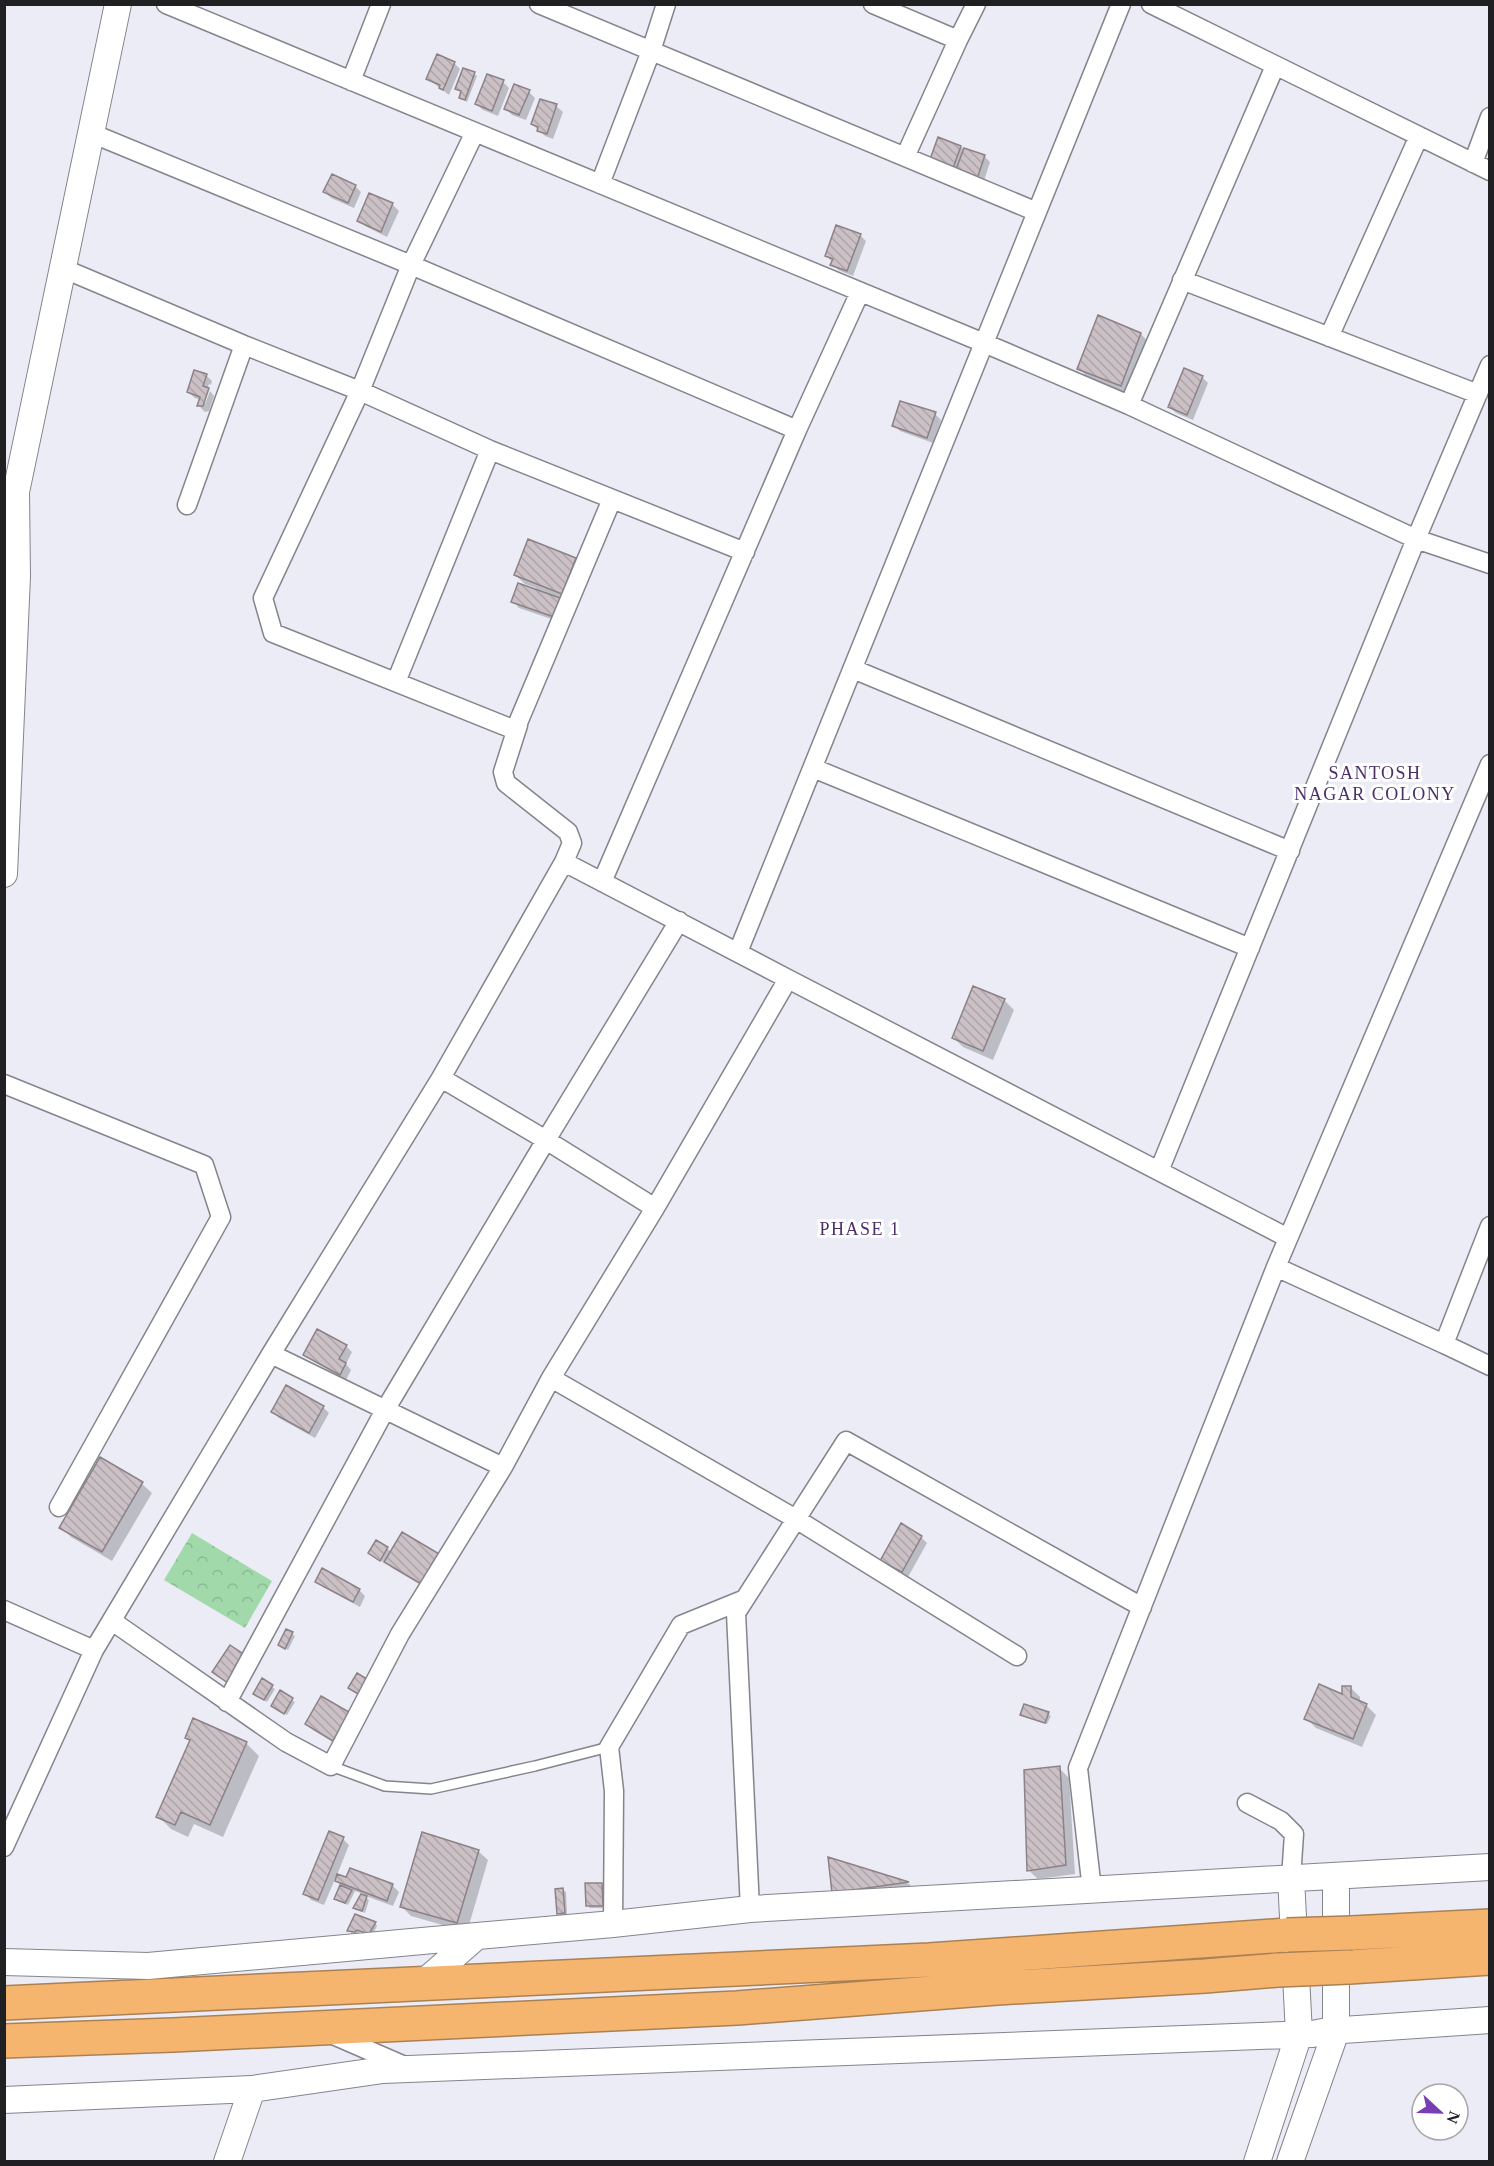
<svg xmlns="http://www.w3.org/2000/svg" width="1494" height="2166" viewBox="0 0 1494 2166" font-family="'Times New Roman',serif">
<defs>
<pattern id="park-crowns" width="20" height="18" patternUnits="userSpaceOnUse" patternTransform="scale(1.5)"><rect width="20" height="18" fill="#a1d9ab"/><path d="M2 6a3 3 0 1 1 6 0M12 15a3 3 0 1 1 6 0" fill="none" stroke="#8aba93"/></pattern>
<pattern id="building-back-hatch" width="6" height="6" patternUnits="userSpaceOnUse" patternTransform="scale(1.5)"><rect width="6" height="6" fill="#cbc0c5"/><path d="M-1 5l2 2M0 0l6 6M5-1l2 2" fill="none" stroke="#aea5a9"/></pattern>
</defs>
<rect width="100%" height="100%" fill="#ececf6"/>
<!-- park -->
<path fill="url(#park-crowns)" d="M192,1533L272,1581L245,1628L164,1580Z"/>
<!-- shadow -->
<path fill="#0003" d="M454,63L460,69L449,95L428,79Z
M474,74L477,76L467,102L460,97L462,92L457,89Z
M503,82L509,88L498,116L483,110L476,104Z
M529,92L535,98L526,120L512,115L506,109Z
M556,106L563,112L553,139L545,136L532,124Z
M961,147L984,156L990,162L983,184L937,168Z
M355,186L361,192L354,208L331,198L325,192Z
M370,195L393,205L399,211L387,237L365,226L358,220Z
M860,235L866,241L853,276L838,270L827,256Z
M1141,334L1150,344L1130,395L1088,378L1079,368Z
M206,375L212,381L211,385L209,384L203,402L205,404L210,391L214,396L209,411L205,412L199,406L201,400L195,398L188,392Z
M1202,377L1208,383L1193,420L1176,413L1170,407Z
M935,414L941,420L933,443L900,431L893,425Z
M575,559L585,569L572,602L556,596L565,606L560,622L519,608L513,601L535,591L536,588L525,584L515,575Z
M1004,1000L1014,1010L993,1060L963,1047L953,1037Z
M346,1346L352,1352L346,1364L351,1370L346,1380L311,1360L305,1354Z
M323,1407L329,1413L315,1438L279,1418L273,1411Z
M101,1459L142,1484L152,1493L112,1561L71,1537L61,1527Z
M921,1537L927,1543L908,1577L887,1567L881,1561Z
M387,1548L429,1590L392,1568L384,1560L383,1562L372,1556Z
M323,1570L359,1590L365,1596L360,1607L323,1587L317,1581Z
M292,1634L295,1636L288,1650L280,1645Z
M263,1681L275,1689L267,1702L258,1696Z
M1350,1687L1360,1697V1703L1367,1706L1376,1715L1362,1747L1316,1728L1306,1718L1344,1696Z
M280,1692L295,1702L287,1715L276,1708Z
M348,1713L354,1719L339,1746L313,1730L307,1724Z
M1022,1714H1048L1051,1716L1047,1724Z
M186,1738L246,1743L259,1756L223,1837L194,1824L188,1837L171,1829L158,1816L191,1742Z
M1059,1768L1069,1778L1075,1874L1038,1879L1028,1870Z
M343,1839L349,1845L337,1875L347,1879L392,1885L399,1892L393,1906L363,1895L369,1900L365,1913L357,1910L355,1908L360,1903L363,1894L355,1891L348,1905L338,1901L335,1898L341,1885L335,1879L324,1905L311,1900L305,1893Z
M478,1851L488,1860L467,1932L411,1916L402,1907Z
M830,1859L909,1884L913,1888L839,1898Z
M602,1884L604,1887L605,1908H590L588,1906Z
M563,1890L566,1892L567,1915L561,1916L558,1913Z
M375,1923L377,1926L372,1936L360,1931L358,1934L351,1933L349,1930Z"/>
<!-- building -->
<path fill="url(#building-back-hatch)" stroke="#8c8286" stroke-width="1.5" d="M437,54L455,62L443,90L439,88L440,85L426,79Z
M463,68L475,72L465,100L459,98L461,91L455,89Z
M487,74L504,80L492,111L475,104Z
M514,84L530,90L519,115L504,109Z
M540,99L557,104L547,134L537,131L538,127L531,124Z
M938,137L961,146L952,171L929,162Z
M964,148L985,155L977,179L955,172Z
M332,174L356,185L348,203L323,192Z
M369,193L393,203L381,232L357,221Z
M836,225L861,234L847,271L830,265L833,259L825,256Z
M1098,315L1141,333L1121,386L1077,369Z
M1184,368L1203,376L1187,415L1168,407Z
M194,370L207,374L203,386L209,388L203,406H197L200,397L187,392Z
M900,401L936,412L927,438L892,426Z
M528,539L576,558L562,594L514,575Z
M518,583L560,598L554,617L511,602Z
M973,986L1005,999L983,1051L952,1038Z
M317,1329L347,1345L339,1359L346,1363L340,1375L303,1355Z
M286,1385L324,1406L309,1433L271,1412Z
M100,1457L143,1482L102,1552L59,1528Z
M901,1523L922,1536L902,1572L880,1561Z
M402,1532L441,1555L423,1585L384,1562Z
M376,1540L388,1547L380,1561L368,1553Z
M322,1568L360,1589L353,1602L315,1582Z
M286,1629L293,1632L285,1649L278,1645Z
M230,1645L245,1655L228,1683L212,1672Z
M357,1673L372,1682L363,1697L348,1688Z
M262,1678L273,1685L264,1700L253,1694Z
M1319,1684L1342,1694V1686H1351V1697L1367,1704L1353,1739L1304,1719Z
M280,1690L293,1698L284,1714L271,1706Z
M321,1696L349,1712L333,1741L305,1724Z
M1024,1704L1049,1712L1045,1723L1020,1715Z
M193,1718L247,1742L210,1825L181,1812L175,1825L156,1817L190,1740L185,1738Z
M1060,1766L1066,1865L1027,1871L1024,1770Z
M329,1831L344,1837L318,1900L303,1894Z
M422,1832L479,1850L457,1923L400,1907Z
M828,1857L909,1882L832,1893Z
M350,1868L393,1884L387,1901L335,1881L337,1874L346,1877Z
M585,1883H602L603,1906H586Z
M340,1885L352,1890L345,1903L334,1899Z
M563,1888L565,1913L557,1914L555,1889Z
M361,1894L367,1896L362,1911L353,1908Z
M355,1914L376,1922L369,1934L357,1930L355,1932L347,1931Z"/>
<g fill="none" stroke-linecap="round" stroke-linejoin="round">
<defs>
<path id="lane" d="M331,1766L385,1786L431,1789L535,1766L609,1747"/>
<path id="street" d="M166,4L984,343L1129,405L1416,539L1490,564
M539,4L1037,212
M873,4L958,40L905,157
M1151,4L1490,171
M958,40L976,4
M351,81L381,4
M475,132L411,265L360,391L263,598L273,633L515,730L612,499
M91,133L411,265L797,430L602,882
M1473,163L1490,117
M600,184L651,51L666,4
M62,268L244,345L360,391L490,450L745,552
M1182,280L1478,394
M1329,337L1419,136
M1129,405L1275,66
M797,430L860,292
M187,505L244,345
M853,669L1290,851
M396,682L490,450
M518,725L503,772L506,783L568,832L572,843L564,862
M813,768L1250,948
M679,921L546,1140L441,1078L564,862L788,979L1288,1238
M738,952L1121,4
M4,1084L204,1165L221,1217L59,1507
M1159,1171L1416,539L1490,365
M655,1208L788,979
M1276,1267L1490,764
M1444,1344L1490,1366
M551,1378L796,1519L1017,1656
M4,1610L94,1650L4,1847
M112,1621L286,1742L331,1766L400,1634L503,1467
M94,1650L271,1354L441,1078
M227,1702L385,1410L546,1140L655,1208L551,1378L503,1467L271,1354
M1247,1803L1281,1821L1294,1834L1291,1878
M1092,1890L1078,1768L1276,1267L1444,1344L1490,1226
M750,1909L736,1613L846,1441L1142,1607
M613,1924L614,1791L609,1747L681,1625L745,1599
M331,2034L407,2067"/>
<path id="secondary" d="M4,874L17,576L16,492L118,4
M4,1962L148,1966L477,1936
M423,1983L477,1936L613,1924L750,1909L1490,1867
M4,2100L252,2089L383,2070L1312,2034L1328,2031L1490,2020
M227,2162L252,2089
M1257,2162L1299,2034L1291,1878
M1290,2162L1336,2031V1876"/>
<path id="highway" d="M1352,1933L1490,1926
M1349,1967L1490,1958
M4,2003L929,1960L1287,1935
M4,2041L173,2035L737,2008L997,1988L1205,1976L1278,1970"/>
</defs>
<!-- lane casing -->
<use href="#lane" stroke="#84848d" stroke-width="12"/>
<!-- street casing -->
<use href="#street" stroke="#84848d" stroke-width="21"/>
<!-- secondary casing -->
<use href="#secondary" stroke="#84848d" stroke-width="28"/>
<!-- highway casing -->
<use href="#highway" stroke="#aa8154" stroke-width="36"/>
<!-- lane -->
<use href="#lane" stroke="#fff" stroke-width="9"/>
<!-- street -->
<use href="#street" stroke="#fff" stroke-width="18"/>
<!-- secondary -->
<use href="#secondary" stroke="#fff" stroke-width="26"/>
<!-- highway -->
<use href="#highway" stroke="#f5b56f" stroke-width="33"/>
<defs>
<path id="highway-bridge" d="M1287,1935L1352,1933
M1278,1970L1349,1967"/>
</defs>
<!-- highway-bridge casing -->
<use href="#highway-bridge" stroke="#aa8154" stroke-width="36" stroke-linecap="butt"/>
<!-- highway-bridge -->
<use href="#highway-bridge" stroke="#f5b56f" stroke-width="33"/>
</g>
<g text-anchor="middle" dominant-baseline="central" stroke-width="6" stroke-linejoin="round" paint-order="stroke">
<!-- neighbourhood labels -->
<g font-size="18" letter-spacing="1.5" fill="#4b2f69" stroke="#fff">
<text x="1375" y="773">SANTOSH<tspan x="1375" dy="21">NAGAR COLONY</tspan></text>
<text x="860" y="1229">PHASE 1</text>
</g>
</g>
<!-- border -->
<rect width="1494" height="2166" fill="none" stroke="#202023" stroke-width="12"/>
<!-- north arrow -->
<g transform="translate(1440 2112) rotate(112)"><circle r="28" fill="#ffffff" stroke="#a6a6a7" stroke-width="1.5"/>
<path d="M0-4.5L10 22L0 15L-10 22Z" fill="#7a3db2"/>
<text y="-9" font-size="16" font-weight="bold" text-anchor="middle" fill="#202023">N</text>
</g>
</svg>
